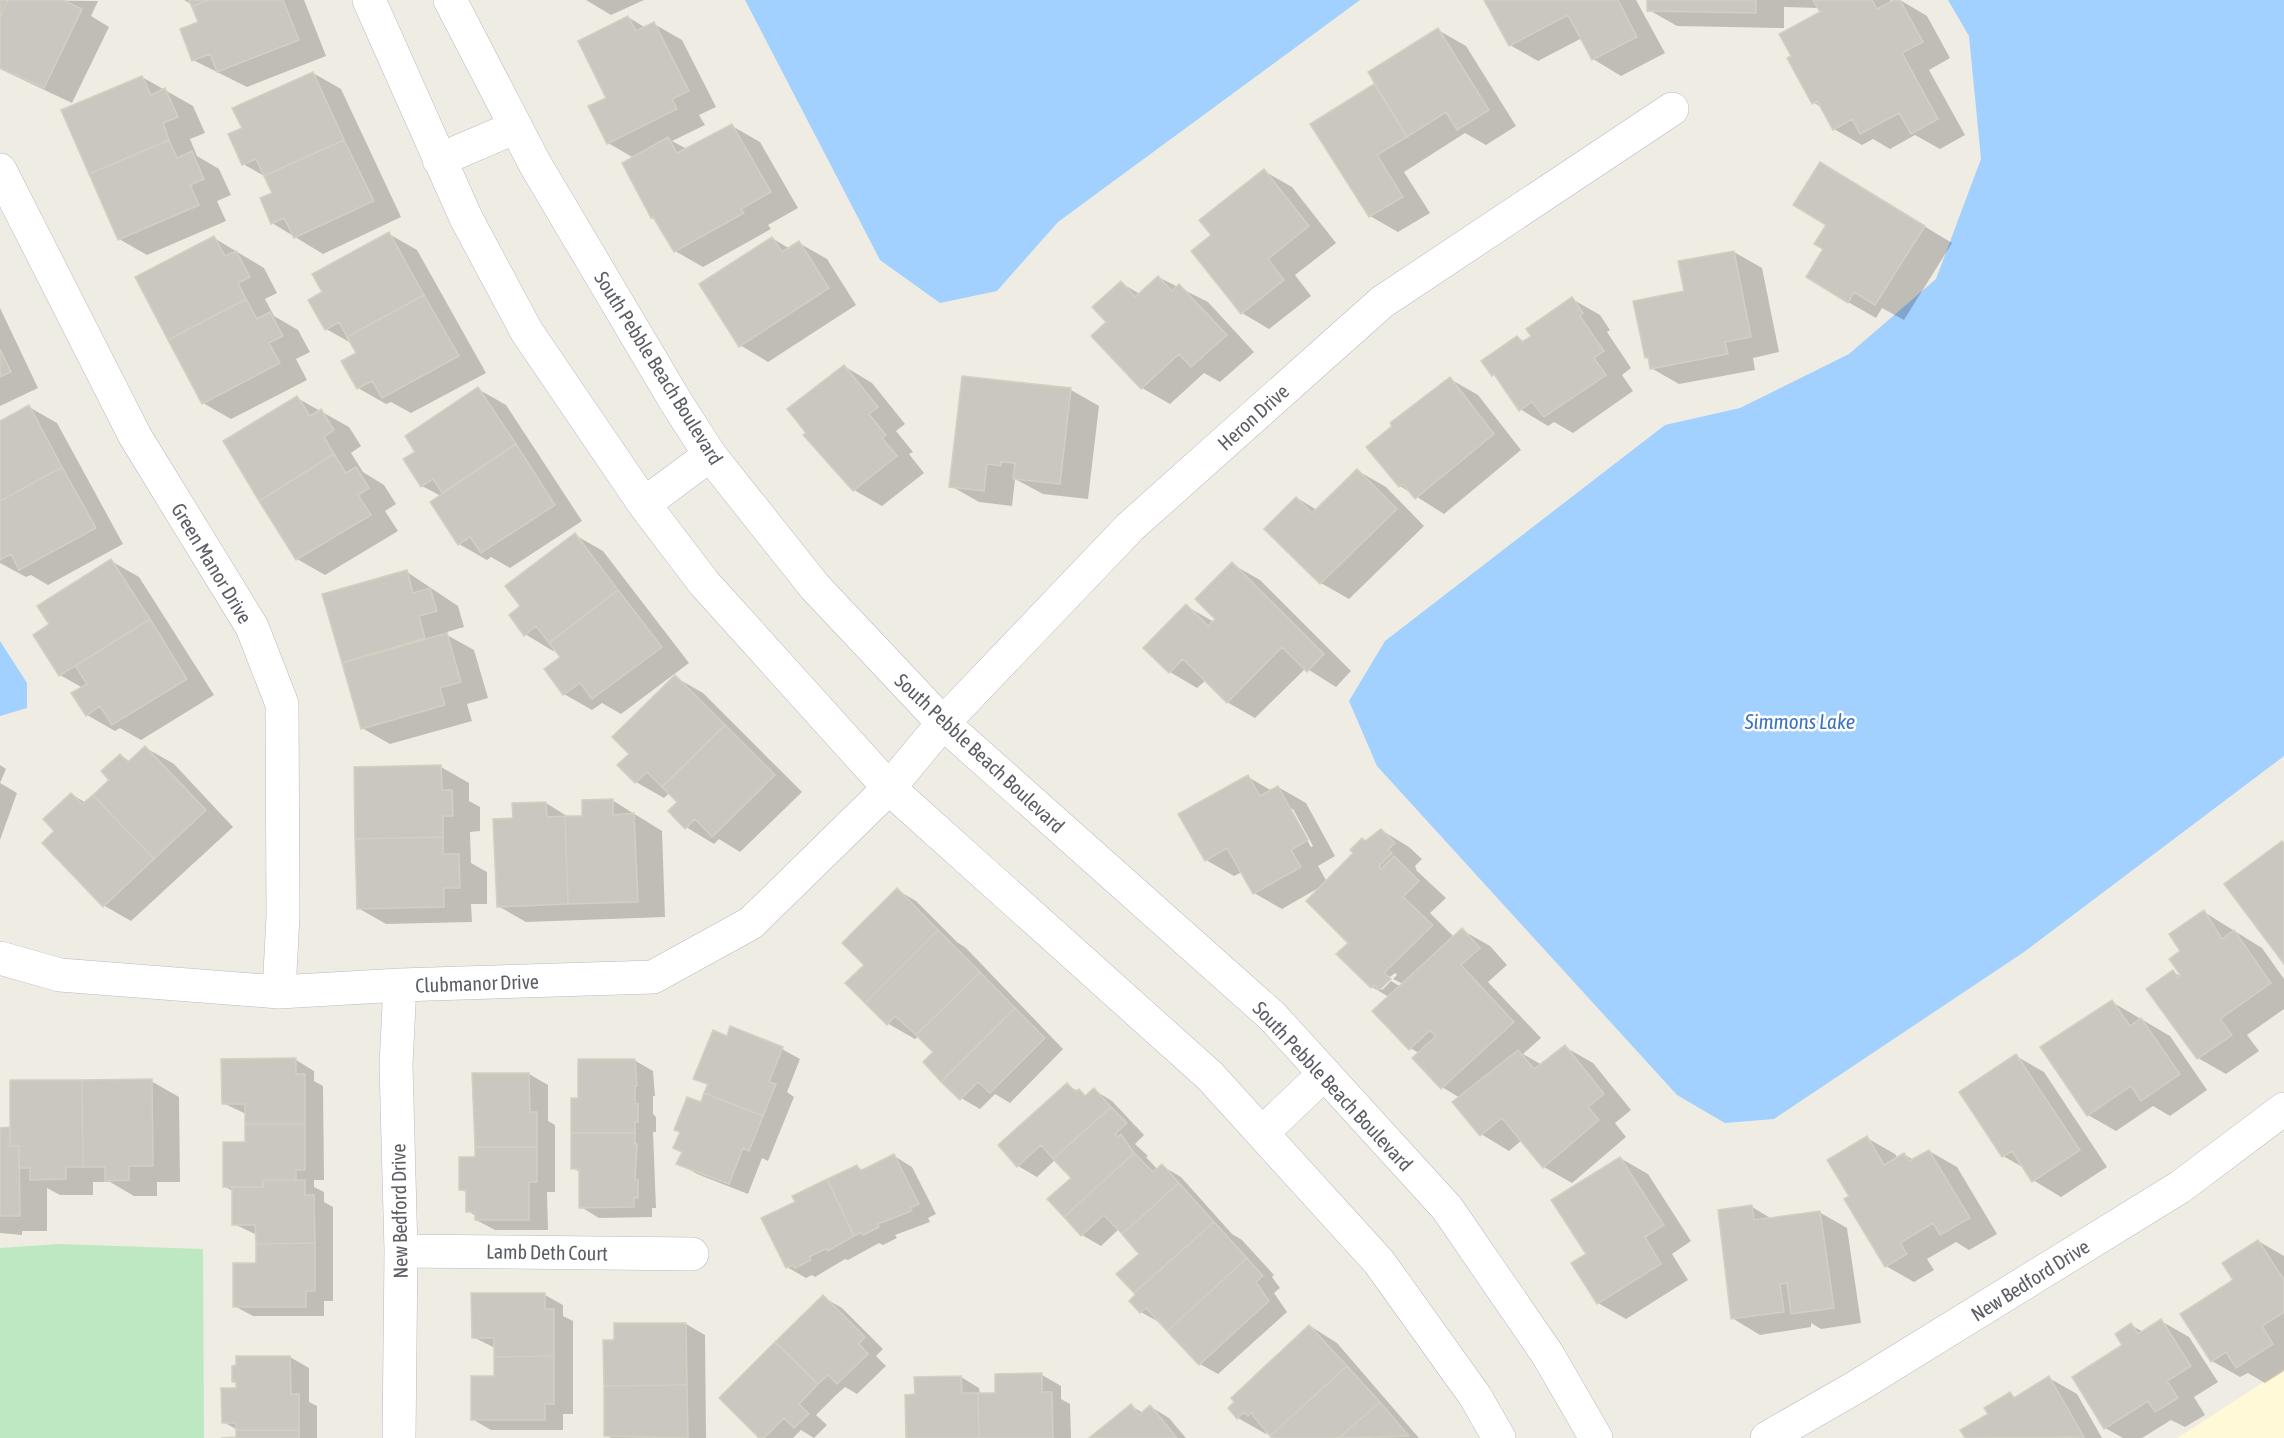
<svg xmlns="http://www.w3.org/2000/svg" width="2284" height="1438" viewBox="0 0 2284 1438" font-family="'Asap Condensed',sans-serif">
<rect width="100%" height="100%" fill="#efede3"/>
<!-- commercial -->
<path fill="#fff9d7" d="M2284,1369V1438H2177Z"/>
<!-- green -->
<path fill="#bee8c1" d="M59,1244L203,1249L204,1438H0V1248Z"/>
<!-- water -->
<path fill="#a2d0ff" d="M745,0H1360L1058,222L997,291L940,303L880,260Z
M1948,0H2284V756L2024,952L1774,1119L1725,1123L1677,1095L1377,766L1349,701L1385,641L1665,425L1740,408L1849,354L1936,279L1981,159L1969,36Z
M0,641L27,683V708L0,716Z"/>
<!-- shadow -->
<path fill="#0003" fill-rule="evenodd" d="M0,0L98,1L91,16L109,27L72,103L0,69Z
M184,0H304L326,56L247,87L193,60L200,23L193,5Z
M586,0H644L611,15Z
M1486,0H1636L1665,53L1621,76L1593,59L1582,38L1538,61L1510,45Z
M1649,0H1890L1892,3L1900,0L1927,16L1950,58L1929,70L1965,135L1940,149L1915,135L1890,149L1873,139L1862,145L1834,129L1822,108L1813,102L1793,56L1822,12L1819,8L1784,7V28L1677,26L1649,10Z
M628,17L646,28L654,24L682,40L716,107L699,115L705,125L672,141L687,149L732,126L760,142L798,208L768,225L771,229L703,267L675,251L656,219L652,217L634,158L608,143V98Z
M1438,30L1466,46L1516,126L1486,145L1465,133L1404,172L1430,213L1398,232L1370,216L1312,125L1378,84Z
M313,73L341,89L401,217L323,254L272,223L274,194L266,177L243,164L244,129Z
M142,77L193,106L205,133L190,139L197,156L219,169L231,195L217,201L226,221L147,255L119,239Z
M1264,171L1292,187L1336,243L1295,275L1311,296L1269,329L1242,313L1213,236Z
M1848,180L1952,243L1904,320L1882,308L1876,318L1848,302L1825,249L1828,225Z
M389,234L417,250L486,373L411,413L391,402L386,404L358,388V354L353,344L326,329Z
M214,238L264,268L277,293L265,299L274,316L298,330L310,352L296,359L307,380L231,419L203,403Z
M772,238L790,249L799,243L827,259L856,305L768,362L740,345Z
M1734,252L1762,268L1779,352L1753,358L1755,370L1679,384L1651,368L1650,359L1646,357L1685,292Z
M1158,277L1208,302L1254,352L1220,382L1204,373L1170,404L1142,388L1108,322L1121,283L1140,294Z
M1572,299L1600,315L1610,330L1607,332L1631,368L1622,375L1633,391L1573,433L1554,422L1548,426L1520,409L1499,378L1493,374L1517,337L1525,342Z
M0,308L38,388L0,406Z
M844,366L872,383L905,424L896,431L913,452L909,454L924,473L882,506L854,490L805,435Z
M963,377L1071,390L1099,406L1088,499L1043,494L1015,479L1012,506L979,502L951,486Z
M1450,379L1478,395L1521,450L1444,514L1400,486L1368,447Z
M478,389L506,405L582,521L510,568L491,557L487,560L459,544L441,496L422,486L417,452Z
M297,398L349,427L361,446L351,453L363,472L384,485L396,504L385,511L398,531L325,575L297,559Z
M29,407L57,423L123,544L48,585L31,575L26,577L0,563V422Z
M1358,471L1386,487L1424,526L1349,599L1321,583L1297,498L1317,510Z
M575,535L603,551L689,663L621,714L602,703L592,710L564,694L562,657L556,649L553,651L525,634L522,606Z
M111,561L139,577L214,695L141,740L120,728L115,731L87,715L83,688L60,675L51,625Z
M1232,564L1260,580L1351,671L1336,687L1306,668L1255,718L1227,702L1206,680L1197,688L1170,672L1186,606L1214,622Z
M407,572L458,606L464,627L447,632V635L474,650L488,698L467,704L472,721L390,744L362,728L324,595Z
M675,677L703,693L802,792L740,852L719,839L714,844L686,827L680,802L670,792L664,798L636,782L632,754Z
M146,748L174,764L233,827L131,921L103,905L57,831L71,794L86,803L111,780L120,755L131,762Z
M0,765L6,769L0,783L17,793L0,840Z
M441,767L469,783V801L480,807V831L470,832L471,863L487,872V904H471L472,922L386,924L358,908Z
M1248,777L1272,791L1278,787L1306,803L1335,856L1318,866L1327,882L1381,830L1409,847L1422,859L1415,866L1417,871L1446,898L1430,913L1454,937L1462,930L1490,946L1507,965L1488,982L1541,1038L1523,1054L1542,1065L1565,1047L1593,1063L1631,1110L1615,1123L1626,1137L1572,1183L1544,1167L1522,1140L1509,1151L1481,1134L1460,1098L1442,1087L1419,1053L1410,1048L1389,997L1372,987L1338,954L1350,943L1320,887L1282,909L1254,893L1242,872L1234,876L1206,860ZM1289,809H1293L1313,846L1311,847ZM1395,973L1397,975L1393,979L1403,984L1401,987L1391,981L1382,990L1380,987L1385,974L1390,977Z
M612,800L662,831L665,917L526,922L498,906L515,820L546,803L570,818L584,817Z
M897,890L916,901L957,942L966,948L1063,1049L1010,1103L995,1094L980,1109L961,1098L935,1052L919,1036L915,1039L887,1023L866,965Z
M2204,912L2262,948L2284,979V1009L2247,1035L2259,1051L2226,1074L2198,1058L2148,989L2173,972L2186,979L2182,951Z
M2112,1002L2170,1036L2207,1090L2170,1116L2153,1106L2116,1131L2088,1115Z
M727,1038L782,1049L800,1059L787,1092L794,1097L768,1161L762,1158L748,1194L697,1174L678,1163L709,1086L695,1078Z
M2016,1056L2044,1072L2107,1167L2061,1197L2033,1180L2026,1169L2003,1156Z
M296,1060L314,1071V1081L323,1086L324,1180H314V1187L324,1192V1202L333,1207V1301H324V1316H253L234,1306L257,1264V1235L234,1224V1192L224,1186L246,1143V1114L223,1103Z
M634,1060L653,1071L655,1096H653V1114L656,1117V1132H653L656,1208H652V1217L599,1218L581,1207V1173L573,1168L580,1099Z
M529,1074L548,1085V1121L555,1125V1192H547L548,1230H495L476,1220V1216L468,1211L467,1193L461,1189L476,1159L473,1075Z
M151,1081L179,1097L180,1182H157V1196H134L110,1182H93V1195H60L47,1188V1231H22V1235L0,1233V1129H12Z
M1067,1085L1087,1096L1094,1090L1112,1101L1144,1135L1135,1144L1148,1156L1146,1157L1158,1170L1162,1166L1181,1177L1232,1234L1242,1240L1274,1275L1272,1277L1280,1288L1274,1293L1287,1312L1218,1374L1200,1364L1164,1325L1141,1312L1138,1295L1141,1254L1119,1229L1101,1246L1082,1235L1049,1199L1073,1178L1056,1159L1037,1177L1018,1166L1000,1146Z
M1867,1138L1895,1154L1898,1159L1905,1155L1914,1160L1929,1151L1957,1167L1997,1234L1969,1250L1956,1242L1927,1259L1934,1270L1914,1282L1886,1266L1851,1197Z
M894,1156L912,1167L936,1214L928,1218L930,1222L895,1235L897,1238L883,1245L879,1243L848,1260L845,1259L815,1277L812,1275L806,1278L787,1267L797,1203L856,1166L864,1171Z
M1620,1158L1648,1174L1691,1241L1672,1254L1688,1280L1626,1319L1598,1303L1588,1254Z
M1752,1207L1772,1219L1819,1212L1847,1228L1861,1323L1821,1329L1811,1323V1327L1760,1335L1732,1318Z
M2258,1241L2284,1256V1371L2265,1383L2248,1373L2240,1377L2212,1361L2235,1280Z
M545,1295L563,1305V1316L573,1321V1414H563V1430H491L472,1419L495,1377V1348L473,1337Z
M823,1297L842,1308L883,1349L876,1356L886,1366L857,1394L845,1387L836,1395L816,1415L827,1425L814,1438L801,1430L793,1438H761Z
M2161,1321L2189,1337L2218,1382L2194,1397L2205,1415L2185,1427L2171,1420L2142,1438H2123L2105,1428L2124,1345L2131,1325L2143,1332Z
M686,1324L705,1335L706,1438H611L606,1435L615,1341Z
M1310,1326L1337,1343L1419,1438H1274L1268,1432L1266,1434L1238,1418L1253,1377Z
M290,1357L309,1368V1402L317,1406V1438H238V1430L223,1422L238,1389Z
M1042,1375L1061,1386V1399L1070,1404L1071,1438H907L916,1396L961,1377L979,1388L980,1394H997Z
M2049,1378L2077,1394L2102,1438H1967L1962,1431L1990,1414L2010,1394L2017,1398Z
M1131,1406L1143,1413L1151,1407L1169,1418L1186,1438H1091Z"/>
<!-- building -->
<path fill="#cac7c0" stroke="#d4cfc1" stroke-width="1.5" d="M0,0H8L0,17Z
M8,0H63L82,9L44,88L0,68V17Z
M189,0H209L192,7Z
M209,0H283L299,40L217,72L210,54L192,61L180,29L198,22L192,7Z
M1484,0H1618L1637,37L1592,60L1568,15L1509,46Z
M1647,0H1756V13L1647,11Z
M1813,0H1872L1877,9L1894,0H1900L1923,42L1902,53L1938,119L1911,134L1899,113L1860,134L1852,119L1833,130L1817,101L1812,104L1787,58L1791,56L1779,34L1820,12Z
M628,16L636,31L654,22L689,91L672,99L677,109L607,144L588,106L606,98L578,41Z
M1438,28L1489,110L1457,130L1446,112L1407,137L1368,72Z
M313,72L344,140L264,176L256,159L242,165L228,134L242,128L232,108Z
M142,76L151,95L165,88L178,117L163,123L169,140L89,174L61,110Z
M1374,84L1407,137L1377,155L1403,197L1369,217L1310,124Z
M732,124L771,192L741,209L744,213L674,252L653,217L651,218L622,163L668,137L677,153Z
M169,140L177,158L192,151L204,179L190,185L199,205L118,240L89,174Z
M344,140L374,201L294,238L284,218L271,224L260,198L272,193L264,176Z
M1820,162L1925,226L1875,305L1854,292L1848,303L1806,277L1823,249L1814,244L1826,225L1793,205Z
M1264,169L1309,226L1268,259L1284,280L1241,314L1191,251L1211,235L1199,220Z
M389,232L424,295L347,337L339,322L325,330L308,300L322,292L312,274Z
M214,236L225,256L236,251L250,277L238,283L246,299L168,340L135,277Z
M772,237L782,252L799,241L829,288L739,347L699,284Z
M1734,251L1751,337L1725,342L1728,354L1650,369L1648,357L1645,358L1633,301L1684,291L1678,261Z
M1158,276L1172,291L1179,284L1227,335L1191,367L1179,354L1141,389L1091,336L1106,322L1092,307L1121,281L1135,297Z
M424,295L459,356L382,398L372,381L357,389L341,361L356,353L347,337Z
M1572,297L1583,313L1580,316L1604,351L1594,358L1606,375L1544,417L1532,402L1519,411L1494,374L1492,376L1481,361L1517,336L1522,342L1531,336L1526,329Z
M246,299L257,319L270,312L283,336L269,343L280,363L202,404L168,340Z
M0,349L11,372L0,377Z
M844,365L878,407L869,414L886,435L882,438L897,456L853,491L803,435L806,433L787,409Z
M962,376L1071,388L1060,484L1013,479L1015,463L1001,462V466L987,464L984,491L949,487Z
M1450,377L1494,434L1415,499L1403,484L1399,487L1366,447L1392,426L1390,423Z
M478,387L516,444L442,493L433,479L421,487L403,459L415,452L405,436Z
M297,396L310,416L321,409L334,430L324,437L334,454L259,501L223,441Z
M29,405L62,467L0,501V421Z
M516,444L555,505L481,553L470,537L458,545L430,502Z
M334,454L346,473L356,467L369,488L358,495L371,515L296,560L259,501Z
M62,467L96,528L19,570L11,554L0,560V501Z
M1357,469L1397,509L1320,584L1264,529L1296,497L1312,513Z
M575,533L618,590L549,643L536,626L524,636L509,615L520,606L505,586Z
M111,559L150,619L59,676L33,635L49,624L37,606Z
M1232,562L1324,654L1307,672L1282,647L1227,703L1183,659L1169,673L1143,648L1186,604L1208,626L1215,619L1195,599Z
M407,570L413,593L430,588L437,611L419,616L425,638L342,663L322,594Z
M618,590L662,647L592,699L580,683L563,695L544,669L560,657L549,643Z
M150,619L187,679L112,725L100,706L86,716L71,693L87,684L75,666Z
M447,633L461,682L440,688L445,705L361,729L342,663Z
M675,675L725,725L662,787L647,772L635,783L617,765L629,754L612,737Z
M725,725L775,775L712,837L695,819L685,829L668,811L677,802L662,787Z
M145,746L206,810L154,859L93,795L109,780L101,771L120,754L128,762Z
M441,765L442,790H452L453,816H443V837L355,839L354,767Z
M1248,775L1260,796L1278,786L1308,840L1291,850L1301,867L1253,894L1227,848L1205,861L1178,814Z
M71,793L82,804L93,795L154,859L103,907L42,843L54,831L43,819Z
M613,799V815L634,813L638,902L568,904L565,816H582V800Z
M546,802L547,817L565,816L568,904L497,907L493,819L513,818L512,803Z
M1381,829L1395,843L1388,850L1392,853L1379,866L1381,869L1394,856L1419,881L1403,897L1433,925L1384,973L1391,979L1379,990L1374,985L1371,988L1336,954L1348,943L1306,901L1353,853L1350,850L1362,838L1365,841Z
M443,837V854H459L460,888H444V907L357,909L355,839Z
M2282,841L2284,844V964L2224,884Z
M897,888L938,930L865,1003L845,983L864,965L842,943Z
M2204,910L2222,939L2234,930L2271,983L2220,1019L2232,1035L2197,1059L2146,989L2173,970L2178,978L2181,976L2169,959L2180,951L2169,934Z
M1462,928L1480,948L1461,965L1514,1022L1441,1089L1412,1058L1436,1036L1430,1030L1409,1050L1372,1011Z
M938,930L980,972L916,1035L895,1016L887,1025L865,1003Z
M980,972L1015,1008L941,1082L923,1062L933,1052L916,1035Z
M2112,1000L2130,1026L2141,1018L2180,1074L2141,1101L2131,1086L2087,1116L2040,1047Z
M1015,1008L1045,1038L990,1093L978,1082L960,1100L941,1082Z
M730,1026L783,1047L769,1082L776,1084L763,1116L704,1093L708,1084L693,1079L713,1030L727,1036Z
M1565,1045L1604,1094L1588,1107L1599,1120L1543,1168L1502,1118L1480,1136L1452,1102L1518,1050L1534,1069Z
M2016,1054L2080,1150L2032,1182L2012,1151L2002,1157L1959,1092Z
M296,1058V1074H305V1124H245V1104H222L221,1059Z
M578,1059H635L637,1086H635V1104H638V1122H635V1133H571V1098H578Z
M472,1073H529L530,1112H537V1147H475Z
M152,1079L153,1166H129V1180L105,1181V1167H83L82,1080Z
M10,1080H82L83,1167H66V1179L30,1180V1168H19V1146H10Z
M1067,1083L1075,1092L1079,1089L1085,1096L1094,1088L1111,1107L1053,1159L1041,1145L1017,1167L998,1145Z
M704,1093L763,1116L749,1151L743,1148L729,1184L676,1164L682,1152L673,1148L680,1132L674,1130L687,1097L701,1102Z
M1111,1107L1127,1123L1115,1134L1118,1137L1121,1134L1134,1153L1064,1217L1047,1199L1071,1178L1053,1159Z
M245,1124H305V1170H296V1180H263V1187H223V1142H245Z
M10,1127V1146H19L20,1216H0V1128Z
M571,1133H635V1144H637L635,1180H638V1198H634V1207L579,1208V1169H571Z
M1867,1136L1884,1165L1904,1153L1909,1161L1929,1150L1970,1218L1940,1235L1933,1223L1900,1243L1907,1254L1885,1267L1844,1199L1849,1196L1827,1160Z
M475,1147H537V1182H529V1220H475V1212H466V1190H459V1157H475Z
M1134,1153L1153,1172L1162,1164L1179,1183L1122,1234L1104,1215L1081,1236L1064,1217Z
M894,1154L919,1204L910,1208L912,1211L878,1224L879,1227L863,1235L861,1232L854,1236L827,1179L857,1165L860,1171Z
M1620,1157L1664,1225L1645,1237L1661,1264L1597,1304L1571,1263L1586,1254L1551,1200Z
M827,1179L854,1236L828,1251L827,1248L809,1257L811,1260L795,1268L793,1265L786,1268L761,1218L795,1202L792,1196Z
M263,1180H305V1195H314L315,1243L256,1244L255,1225H232V1187H263Z
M1179,1183L1214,1222L1134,1293L1116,1274L1139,1254L1122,1234Z
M1752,1205L1754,1220L1820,1211L1834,1308L1791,1314L1787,1283L1780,1284L1784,1312L1731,1319L1718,1210Z
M1214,1222L1247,1258L1167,1331L1146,1308L1140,1313L1129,1301L1135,1295L1134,1293Z
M2258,1240L2284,1280V1312L2262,1326L2273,1344L2236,1368L2226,1352L2211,1362L2180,1314L2233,1280L2222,1263Z
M315,1243V1291H306V1307H233V1263H256V1244Z
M1247,1258L1263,1276L1256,1282L1269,1301L1199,1365L1167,1331Z
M471,1293H545V1309H554V1356L494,1357V1338H472Z
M823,1295L865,1337L859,1344L868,1354L837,1384L828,1375L818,1384L775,1342Z
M2161,1319L2191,1366L2167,1381L2178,1398L2155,1412L2148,1401L2104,1429L2072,1377L2122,1345L2115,1334L2131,1323L2138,1334Z
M614,1323H686L687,1385L604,1386L603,1340H614Z
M1309,1325L1347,1366L1270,1436L1253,1416L1252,1412L1248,1416L1244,1412L1237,1419L1228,1408L1234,1402L1231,1398Z
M775,1342L818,1384L799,1404L809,1414L794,1428L784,1418L764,1438H759L719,1398Z
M236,1356H290L291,1394H299V1430H236V1423H222L221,1388H236V1382H232V1366L236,1365Z
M554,1356V1404H545V1420H471V1376H494V1357Z
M1347,1366L1380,1402L1339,1438H1272L1270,1436Z
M1042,1373V1392H1052L1053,1438H979L978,1393H995V1374Z
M961,1376L962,1393H978L979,1438H906L905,1395L915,1394L914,1377Z
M2049,1376L2084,1437L1965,1438L1960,1430L1988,1414L1984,1408L2010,1392L2014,1398Z
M687,1385L688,1438L604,1436V1386Z
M1380,1402L1409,1436L1339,1438Z
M1131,1404L1139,1415L1150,1405L1177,1438H1089Z
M236,1430H299V1438H221L236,1437Z"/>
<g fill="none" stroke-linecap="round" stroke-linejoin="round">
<defs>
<path id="street" d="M0,170L135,436L252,627L282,704L283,916L279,992
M0,958L60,975L279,992L400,985L653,977L751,923L889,788L943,723L1130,527L1382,302L1672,109
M401,1251L692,1254
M399,1438L401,1251L396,1065L400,985
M1767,1438L1856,1387L2180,1187L2284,1109"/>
<path id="secondary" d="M369,0L466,218L527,332L644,504L704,583L889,788L1210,1076L1379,1262L1475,1396L1499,1438
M450,0L535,164L676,402L710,455L815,587L943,723L1272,1016L1447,1208L1548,1355L1596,1438
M439,160L516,127
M644,504L710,455
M1262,1133L1324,1074"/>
</defs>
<!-- street casing -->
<use href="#street" stroke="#b8bac0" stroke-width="34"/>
<!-- secondary casing -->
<use href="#secondary" stroke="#b8bbc2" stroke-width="34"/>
<!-- street -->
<use href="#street" stroke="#fff" stroke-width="33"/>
<!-- secondary -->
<use href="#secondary" stroke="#fff" stroke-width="33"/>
</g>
<g text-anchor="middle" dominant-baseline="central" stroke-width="5" stroke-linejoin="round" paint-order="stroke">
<!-- street labels -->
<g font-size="20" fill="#5b5e64" stroke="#fff">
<text transform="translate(659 368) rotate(58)">South Pebble Beach Boulevard</text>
<text transform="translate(1253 417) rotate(-42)">Heron Drive</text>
<text transform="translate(212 563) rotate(59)">Green Manor Drive</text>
<text transform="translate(980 753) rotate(43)">South Pebble Beach Boulevard</text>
<text transform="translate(477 983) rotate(-2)">Clubmanor Drive</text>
<text transform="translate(1333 1086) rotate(47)">South Pebble Beach Boulevard</text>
<text transform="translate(399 1211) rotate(-91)">New Bedford Drive</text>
<text transform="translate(547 1252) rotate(1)">Lamb Deth Court</text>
<text transform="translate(2030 1280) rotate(-32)">New Bedford Drive</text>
</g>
<!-- water labels -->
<g font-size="21" font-style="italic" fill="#3c73c0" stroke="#fff">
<text x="1800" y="721">Simmons Lake</text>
</g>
</g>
</svg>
